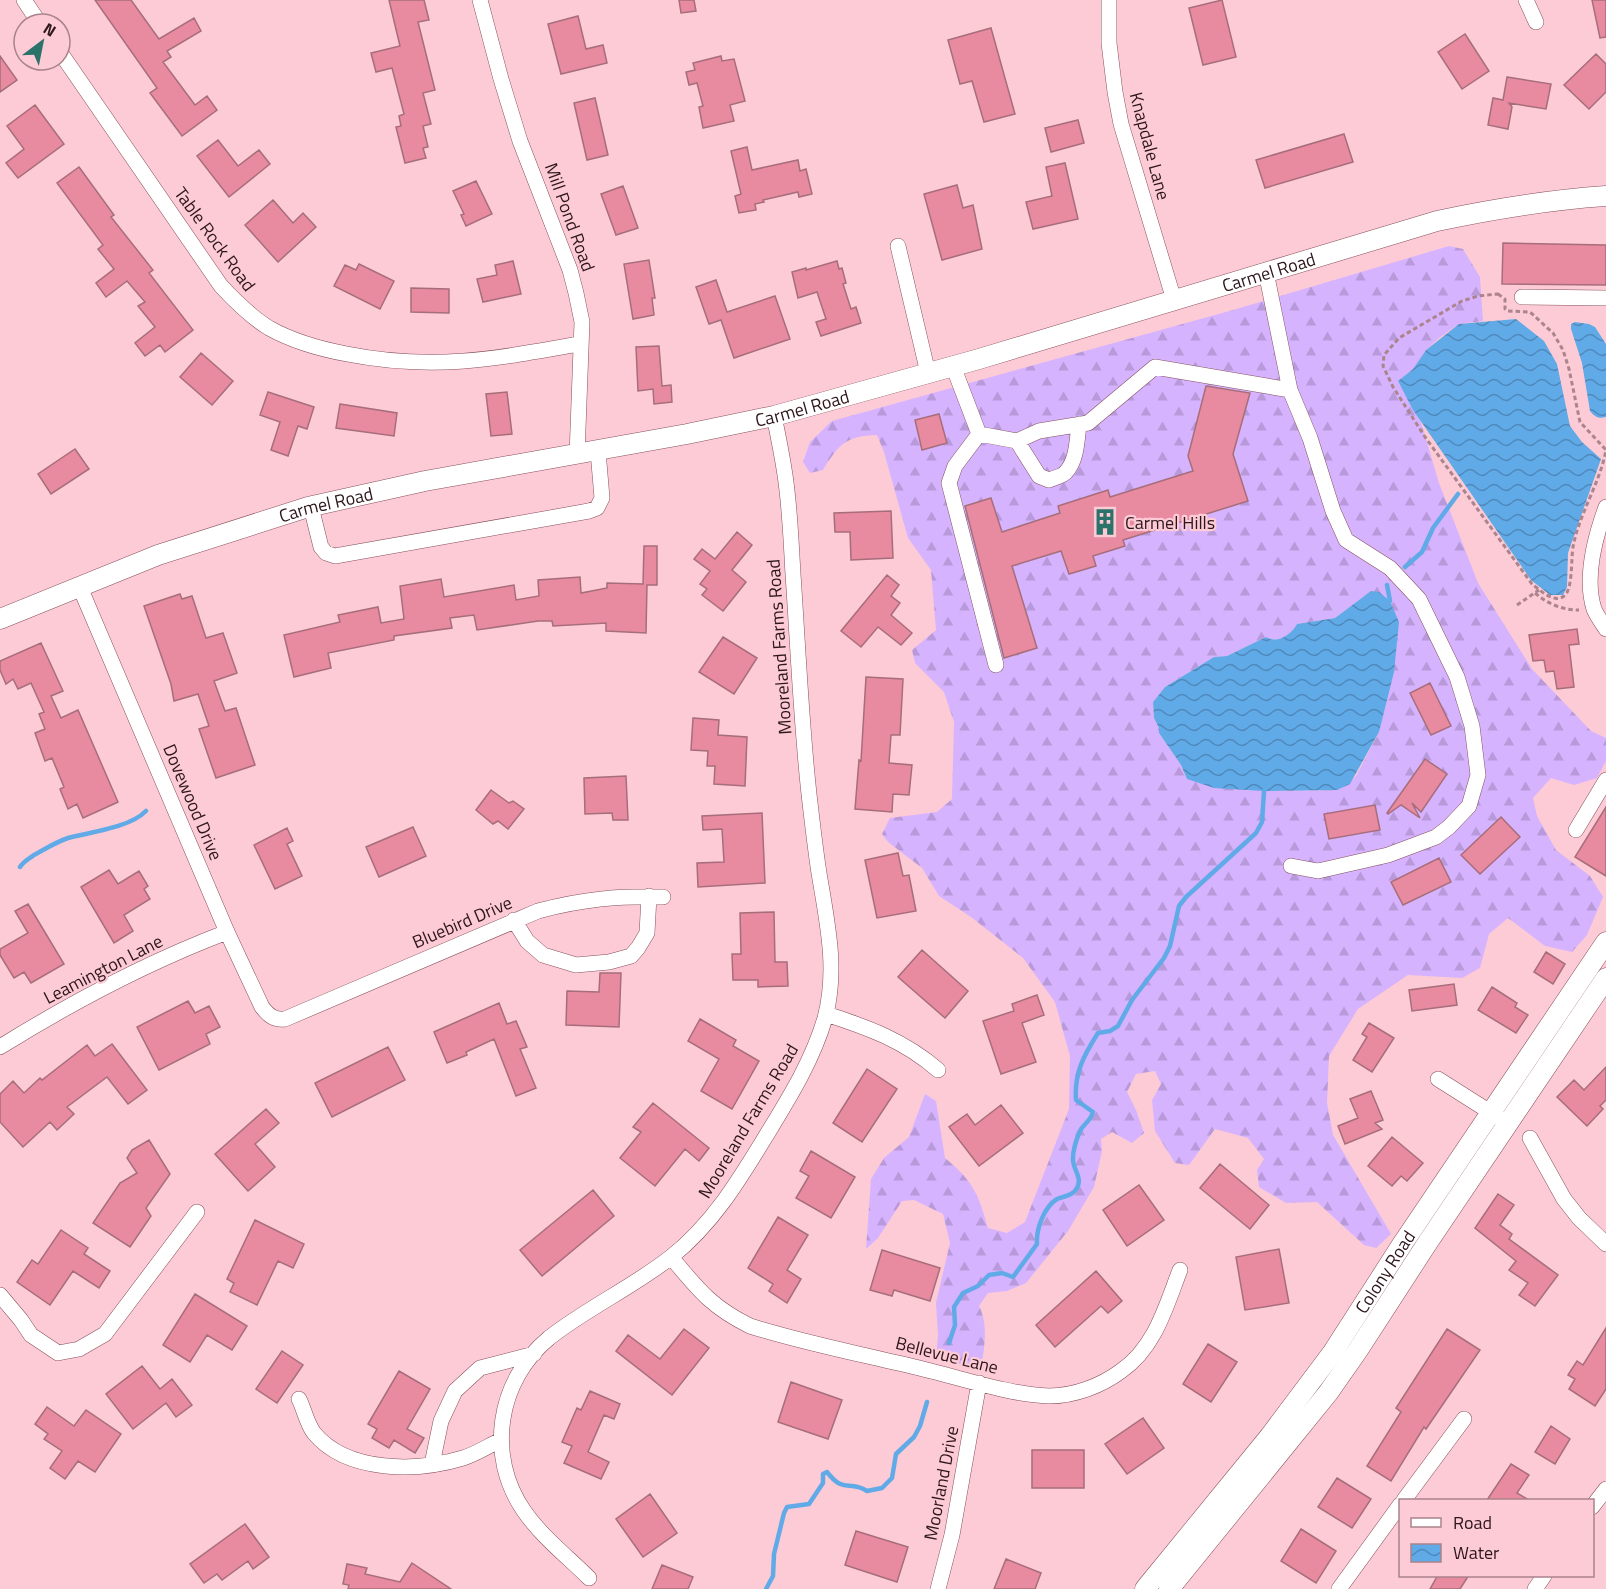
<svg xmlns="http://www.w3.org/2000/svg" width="1606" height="1589" viewBox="0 0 1606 1589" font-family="'Titillium Web',sans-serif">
<defs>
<pattern id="forest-firs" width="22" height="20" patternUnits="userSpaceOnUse" patternTransform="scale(1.5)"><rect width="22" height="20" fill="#d6b3ff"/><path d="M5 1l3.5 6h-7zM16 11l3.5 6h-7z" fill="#b899da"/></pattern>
<pattern id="water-waves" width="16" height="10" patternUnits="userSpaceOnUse" patternTransform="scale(1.5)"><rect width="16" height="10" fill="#60aae8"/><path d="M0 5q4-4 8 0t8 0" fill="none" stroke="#4f89bb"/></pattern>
</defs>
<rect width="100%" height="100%" fill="#fdcbd5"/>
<!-- forest -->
<path fill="url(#forest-firs)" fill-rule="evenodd" d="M1449,246L1463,249L1480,277L1483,321L1459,324L1439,338L1426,350L1413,369L1398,381L1421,422L1439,483L1478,583L1532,669L1591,731L1606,738V761L1597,778L1574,785L1551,778L1533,798L1537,816L1556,850L1590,876L1603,897L1587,935L1572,952L1545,946L1508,918L1489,934L1480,968L1462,978L1408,975L1358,1009L1329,1056L1327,1103L1333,1135L1391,1234L1376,1248L1364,1245L1317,1202L1286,1203L1259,1187L1257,1170L1264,1159L1248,1138L1215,1129L1189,1165L1175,1163L1155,1131L1152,1100L1161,1084L1155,1071L1136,1074L1127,1092L1136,1110L1144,1133L1132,1143L1112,1132L1101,1139L1102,1151L1094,1187L1068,1231L1026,1283L1007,1291L988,1293L979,1306C989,1326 984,1348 981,1369L936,1358L938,1335L936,1303L950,1243L943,1214L914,1200L902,1201L878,1238L866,1249L871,1179L884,1158L909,1137L925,1094L936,1101L945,1158C973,1181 978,1193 988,1228L1007,1233L1025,1222L1069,1109L1070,1056L1055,1002L1023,958L971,917L939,896L922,868L888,842L882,834L890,818L937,812L952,799L954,722L944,692L915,663L912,650L936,630L931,570L908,538L884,452L877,435C846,436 839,444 823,470L810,473L803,462L810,442L832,421L1233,310ZM1371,591L1379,732L1356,776L1349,784L1337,790L1264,791L1187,779L1181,765L1159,733V728L1154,718L1153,702L1165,687L1214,657L1227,656L1266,637C1277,644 1291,635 1297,624L1335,618Z"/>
<!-- water -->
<path fill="url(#water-waves)" d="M1516,319L1544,341L1557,364L1570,426L1582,442L1601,459L1568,553L1567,587L1563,595H1550L1531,580L1413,410L1398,381L1413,369L1426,350L1459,324Z
M1575,322L1589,324L1595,327L1606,344V417C1598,419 1595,417 1590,411L1582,363L1571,329V324Z
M1371,591L1379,592L1390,601L1399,622L1394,672L1379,732L1350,784L1337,790L1264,791L1214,788L1187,779L1181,765L1159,733V728L1154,718L1153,702L1165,687L1214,657L1227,656L1266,637C1277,644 1291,635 1297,624L1335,618Z"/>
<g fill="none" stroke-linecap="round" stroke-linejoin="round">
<!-- stream -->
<path stroke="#60aae8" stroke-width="4.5" d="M1405,567L1422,552L1433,528L1458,494
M1387,585L1390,601L1387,605
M20,867C24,861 29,859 34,855C45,849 56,842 68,838C91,832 129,828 146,811
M949,1343L955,1325L954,1307L963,1293L978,1286L989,1275L1002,1273L1013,1277L1037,1244C1036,1229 1044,1207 1057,1199C1064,1196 1073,1196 1077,1188C1083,1177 1072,1169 1073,1158C1073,1150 1077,1138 1080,1131C1084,1123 1091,1121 1093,1112L1076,1100C1074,1073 1084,1055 1098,1033L1110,1031L1118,1026L1132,1000L1164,958L1170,946L1179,906L1186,897L1256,833L1262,822L1264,791L1267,787
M766,1589L773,1576L774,1554L784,1513L787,1507L809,1504L823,1483V1474L827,1472C845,1495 848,1479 867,1491L882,1488L892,1478L896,1454L914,1437L920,1426L927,1402"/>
</g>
<!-- building -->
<path fill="#e88aa0" stroke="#a66e7a" stroke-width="1.5" d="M95,0H131L159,39L194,18L201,31L167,51L171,57L163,62L195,105L207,96L217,110L182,136L150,93L157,88Z
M389,0H424L429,20L418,22L435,90L423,93L431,124L423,126L428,147L423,148L426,158L405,163L396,127L401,126L399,116L404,114L392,68L376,72L371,53L400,46Z
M679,0H694L696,11L681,13Z
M1222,0L1236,57L1203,65L1189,8Z
M1592,0H1606V37L1600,38Z
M578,16L586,49L603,45L607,63L561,74L548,24Z
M991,28L1015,114L984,122L972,81L960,84L948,40Z
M1465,34L1489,71L1462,89L1438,52Z
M1596,54L1606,64V92L1589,109L1564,85Z
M0,56L17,80L0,92Z
M721,56L722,61L734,59L745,101L730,105L734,121L703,128L699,107L703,106L697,83L689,85L686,72L695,70L693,63Z
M1507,77L1551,84L1546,109L1509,103L1512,107L1508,129L1488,125L1493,98L1503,100Z
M595,98L608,155L587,160L574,103Z
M35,105L64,144L18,178L6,163L24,149L7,126Z
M1078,120L1084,143L1051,152L1045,128Z
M1344,134L1353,162L1265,188L1256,160Z
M218,140L238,166L259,150L270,164L229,197L197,156Z
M747,147L752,170L798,160L800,171L806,169L812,194L799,197L798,192L763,200L764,202L755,204L756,210L739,213L735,196L741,194L731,151Z
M1065,163L1078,219L1033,229L1026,202L1052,196L1046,167Z
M79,167L114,215L111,217L153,270L149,273L193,330L165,352L160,345L145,356L135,343L155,327L138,306L145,302L127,281L106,297L96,283L114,269L98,249L103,245L57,183Z
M476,181L492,214L466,226L461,215L464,214L453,191Z
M957,185L963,208L973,205L982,249L942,260L924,194Z
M623,186L638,228L616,235L601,194Z
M273,200L293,223L303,213L316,227L278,262L245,225Z
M1503,243L1606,245V285L1502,284Z
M649,260L655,298H652L654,315L633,319L624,264Z
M513,261L521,294L483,302L477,279L497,275L495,265Z
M837,261L839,269L842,268L846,283L843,284L851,309L856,307L861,323L821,336L816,322L826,319L817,292L798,298L792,272L806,268V270Z
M359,264L394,281L380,309L334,286L345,265L356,270Z
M716,280L727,312L775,296L790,339L734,358L721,320L709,324L696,287Z
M411,288L449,289V313L411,312Z
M659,346L662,386L671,385L672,402L654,404L653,389L638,391L636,347Z
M201,353L233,381L212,405L180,377Z
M1206,386L1250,393L1233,454L1248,501L1123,540L1125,546L1093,556L1096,566L1069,574L1061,551L1012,566L1037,648L1004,658L965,506L991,498L1002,532L1060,513L1058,506L1108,490L1110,497L1193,471L1188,456Z
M268,392L314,407L307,429L298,426L288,456L271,450L280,422L260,415Z
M507,392L512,434L491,436L486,394Z
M340,404L397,413L394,436L336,428Z
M939,414L947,443L922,450L915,420Z
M75,449L89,469L51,494L38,474Z
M891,511L893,558L851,560L850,532H835L834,513Z
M737,532L752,545L732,570L746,582L723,611L702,595L707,589L700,584L710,571L694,559L702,549L715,559Z
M644,546H657V585H647L646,633L606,631V623L553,626L552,621H538L477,630L474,615L450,618L452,628L394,636V640L328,653L331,668L294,677L284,635L340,622L338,615L378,607L381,623L404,619L400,586L441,579L444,597L514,585L516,600L539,596L538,580L580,577L581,593L607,588V583L643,584Z
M887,575L899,585L891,596L900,603L891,615L912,633L901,645L878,627L861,647L841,631Z
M180,594L182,599L192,596L206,638L223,633L237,673L214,681L225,711L236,708L255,765L216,778L199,729L209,726L198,694L174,701L171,684L144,606Z
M1577,629L1579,644L1569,645L1574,687L1557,689L1554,671L1546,672L1544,660L1533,661L1529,635Z
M723,637L757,658L734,694L699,672Z
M41,643L63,691L51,696L61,718L78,710L118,802L83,818L77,804L68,809L60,789L64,787L52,758L45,761L35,733L45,729L39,714L44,712L31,683L18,689L13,679L6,684L0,670V661Z
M866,677L903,679L900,735H891L889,763L912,765L909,795L893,794L892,812L855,809L859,760L861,761Z
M1430,683L1451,726L1431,735L1410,693Z
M693,718L719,720L718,735L747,737L745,786L714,784L715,766H707L708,751L691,750Z
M1425,759L1447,774L1421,812L1412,803L1420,818L1401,805L1388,814L1387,813Z
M626,776L628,820H613L612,813L585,814L584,778Z
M491,790L509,803L513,801L524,809L508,829L498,821L493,824L476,810Z
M1375,805L1380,830L1329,839L1324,814Z
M1606,807V876L1575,857Z
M762,813L765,883L698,887L697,863L724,862L722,829L703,830L702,816Z
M1501,817L1520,837L1480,874L1461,855Z
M413,827L426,856L379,877L366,847Z
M287,828L293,841L287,844L302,876L275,889L254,845Z
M898,853L903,876L909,875L916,911L877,918L865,860Z
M1439,858L1451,882L1403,905L1391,882Z
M109,870L118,884L139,871L148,886L144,889L150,899L124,915L133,931L114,943L81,887Z
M28,904L64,964L31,983L24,972L14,978L0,955V949L28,933L15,911Z
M774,912L775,962H787L788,986L758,987V980H733L732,954H741L740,913Z
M922,950L968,991L945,1018L898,977Z
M1546,952L1565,964L1553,984L1534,972Z
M600,973H621L619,1027L566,1025L567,991L599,992Z
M1454,984L1457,1005L1412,1011L1409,990Z
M1492,987L1517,1003L1515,1007L1528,1015L1516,1033L1478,1010Z
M1037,995L1044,1015L1022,1023L1036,1062L1001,1074L983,1021L1014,1011L1012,1004Z
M188,1001L195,1013L209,1006L220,1027L206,1034L210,1044L159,1070L137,1027Z
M499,1003L507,1024L516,1021L527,1047L520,1049L536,1088L516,1096L494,1039L466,1052L467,1055L447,1063L434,1032Z
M700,1019L736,1040L733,1046L759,1061L732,1109L701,1091L719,1059L688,1041Z
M1369,1023L1394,1038L1372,1072L1353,1060L1367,1037L1362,1034Z
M112,1044L147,1090L128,1104L107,1077L67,1107L74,1114L57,1130L50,1122L23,1147L0,1122V1094L13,1081L24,1093L40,1078L42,1080L87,1045L95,1056Z
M388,1047L405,1080L332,1117L315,1083Z
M1606,1067V1100L1600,1106L1603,1109L1587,1126L1557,1097L1574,1080L1584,1090Z
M867,1069L897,1089L862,1142L833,1123Z
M1371,1091L1383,1120L1375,1123L1382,1129L1345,1144L1338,1126L1358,1118L1350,1099Z
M653,1103L709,1148L699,1161L685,1149L655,1186L620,1158L641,1132L633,1127Z
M1001,1105L1023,1133L979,1166L949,1127L967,1114L975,1125Z
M266,1109L279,1123L255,1144L275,1167L248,1191L215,1154Z
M1392,1137L1423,1163L1407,1181L1401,1176L1392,1186L1368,1166Z
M149,1140L170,1174L146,1208L151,1216L130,1247L93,1223L120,1183L137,1173L127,1158L132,1150Z
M811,1151L855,1177L831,1218L796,1198L809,1176L800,1171Z
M1220,1164L1269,1205L1250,1229L1200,1188Z
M1139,1185L1164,1220L1127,1246L1103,1210Z
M593,1190L614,1216L542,1276L520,1250Z
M1498,1194L1514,1205L1500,1225L1512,1234L1509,1239L1558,1275L1535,1306L1519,1295L1528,1283L1509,1270L1516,1261L1475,1228Z
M778,1217L808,1235L787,1270L801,1279L787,1303L769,1291L773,1284L748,1268Z
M255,1220L304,1244L293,1268L278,1261L257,1305L230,1292L234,1283L227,1279Z
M61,1230L88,1248L84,1254L110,1271L99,1288L73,1271L50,1305L17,1282L32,1260L38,1264Z
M1279,1249L1289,1303L1245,1310L1236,1257Z
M882,1250L940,1268L930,1301L894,1290L892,1296L870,1290Z
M1096,1271L1122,1301L1108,1313L1101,1306L1055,1347L1036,1325Z
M195,1294L247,1326L232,1350L207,1335L190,1362L163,1345Z
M1606,1328V1389L1595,1406L1569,1389L1575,1379L1568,1375L1577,1361L1583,1365Z
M684,1329L709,1348L672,1395L616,1351L628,1335L660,1359Z
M1447,1329L1480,1350L1426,1429L1424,1427L1391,1481L1367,1466L1401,1412L1396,1408Z
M1208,1344L1237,1362L1211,1402L1183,1384Z
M282,1351L303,1365L277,1403L256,1389Z
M142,1366L160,1389L172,1379L192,1405L176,1417L166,1403L133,1429L106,1394Z
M399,1371L430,1389L407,1429L424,1438L415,1453L394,1440L389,1448L372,1438L377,1429L368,1424Z
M791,1382L842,1400L828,1439L778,1422Z
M590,1391L620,1404L614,1419L604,1415L588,1452L609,1462L601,1479L564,1463L572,1446L562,1442L577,1408L581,1410Z
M47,1407L74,1426L86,1410L121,1434L95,1472L78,1461L65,1479L50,1468L62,1451L44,1439L48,1434L35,1424Z
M1143,1418L1164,1448L1127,1474L1105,1444Z
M1551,1426L1570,1439L1555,1464L1535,1452Z
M1032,1450H1084V1488H1032Z
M1511,1464L1529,1475L1517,1493L1529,1500H1487Z
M1337,1478L1371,1499L1352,1528L1318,1507Z
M650,1494L677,1533L643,1557L616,1519Z
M245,1524L269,1557L253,1569L248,1561L222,1580L217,1574L204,1583L190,1564Z
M1301,1529L1336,1551L1316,1583L1281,1561Z
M856,1531L908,1547L897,1582L845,1565Z
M1006,1559L1041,1573L1035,1589H994Z
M412,1563L451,1589H348L349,1585L343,1584L347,1564L367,1568L365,1574L400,1582Z
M662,1565L693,1577L688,1589H652Z
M1438,1575H1469L1460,1589H1430Z"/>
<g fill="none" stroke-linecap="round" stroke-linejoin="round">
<defs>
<path id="minor" d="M24,0L40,24
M480,0L501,79L520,141L570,270L576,293L582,322L577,455
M1109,0V43L1115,92L1121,124L1174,300
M1526,0L1536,22
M60,52L221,286C236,302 251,317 269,328C294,342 320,349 347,354C433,371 495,359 579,344
M898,246L928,373
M1266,272L1290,390L1310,438L1333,511L1346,540L1390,568L1419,599L1457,677L1472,726L1478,775L1469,806L1449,827L1436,837L1388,855L1318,871L1291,866
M1522,297L1606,298
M953,366L979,434L955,466L949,483L996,665
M979,434L1017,441L1039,431L1088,423L1155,367L1290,390
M1017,441L1039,476L1049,480C1054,478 1063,476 1066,472C1077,460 1077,440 1079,424
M311,507L321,547L326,553L335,556L589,511L597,508L602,498L598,451
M1606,507C1595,537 1584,577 1594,609C1597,616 1602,623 1606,629
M79,585L227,932L262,1007C269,1016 274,1020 285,1019L538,911C583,899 617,896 663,897
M1576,830L1606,780
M514,920L527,941L543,955L576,965L609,962L631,956L638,948L647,933L649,896
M826,1014C867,1027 905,1041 938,1070
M0,1047C69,1004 151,961 227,932
M1438,1079L1498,1117
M1530,1138L1564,1199L1579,1218L1606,1244
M671,1257C698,1289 711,1307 750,1326C807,1344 866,1355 923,1369C961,1378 1011,1395 1049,1396C1074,1396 1101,1386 1121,1371C1155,1348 1166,1306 1180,1270
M0,1295L21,1320L31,1335L58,1353L79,1349L105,1334L197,1212
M299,1399C304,1409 307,1424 314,1433C347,1473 417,1472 463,1458C476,1454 488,1446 501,1440
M432,1464L441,1421L455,1391L480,1368L534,1354
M1404,1500L1464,1419
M1592,1507L1606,1489
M589,1578C568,1557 542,1537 524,1511C486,1456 497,1381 549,1338C587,1308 633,1287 671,1257C714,1223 741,1177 769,1131C791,1095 813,1059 825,1018C838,969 827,922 819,873C815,847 812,820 809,794C801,721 798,647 793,574C791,541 790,508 785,475C782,455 778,435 774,416
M938,1589L952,1535L979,1383
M1339,1589L1400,1505
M1535,1589L1544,1576"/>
<g id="major">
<path id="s1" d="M0,619L158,555L308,507L425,481L687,434L774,416L979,359L1437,221C1493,209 1549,200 1606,196"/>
<path id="s2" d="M1145,1589L1270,1436L1333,1352L1403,1243L1606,942"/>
<path d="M1169,1589L1328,1393L1358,1350L1428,1242L1606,978"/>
</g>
</defs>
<!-- minor casing -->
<use href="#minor" stroke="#86505d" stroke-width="16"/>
<!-- major casing -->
<use href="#major" stroke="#86505d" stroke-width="21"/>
<!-- path -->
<path stroke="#ab848c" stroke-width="3" stroke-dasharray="4.5 3" stroke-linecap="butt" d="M1498,294L1505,299V309L1507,311L1530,312L1553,333L1563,350L1569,369L1580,422L1606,450C1600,483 1579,514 1573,547C1571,558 1573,590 1564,596C1554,604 1540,590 1532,584L1425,437L1393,387L1383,366L1384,355L1399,338L1462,301L1478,296Z
M1535,593C1548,604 1562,610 1579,610
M1517,605L1539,590"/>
<!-- minor -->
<use href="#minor" stroke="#fff" stroke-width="15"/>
<!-- major -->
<use href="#major" stroke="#fff" stroke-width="20"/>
</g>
<!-- icons -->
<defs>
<symbol id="building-bare" viewBox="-9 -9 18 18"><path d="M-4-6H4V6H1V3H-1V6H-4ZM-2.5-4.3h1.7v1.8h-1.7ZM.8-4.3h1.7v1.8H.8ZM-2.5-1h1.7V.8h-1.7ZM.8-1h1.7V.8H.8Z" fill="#2a726a" stroke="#fdcbd5" stroke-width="2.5" paint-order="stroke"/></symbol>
</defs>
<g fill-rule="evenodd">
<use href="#building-bare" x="1086" y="503" width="38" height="38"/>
</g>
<g text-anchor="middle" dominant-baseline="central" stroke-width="4.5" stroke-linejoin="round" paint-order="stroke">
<!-- street labels -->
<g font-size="18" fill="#2c161b" stroke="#fdcbd5">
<text transform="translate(1150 146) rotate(75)">Knapdale Lane</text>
<text transform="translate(570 217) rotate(70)">Mill Pond Road</text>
<text transform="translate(215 239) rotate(54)">Table Rock Road</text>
<text stroke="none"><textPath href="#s1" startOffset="1318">Carmel Road</textPath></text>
<text stroke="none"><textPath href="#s1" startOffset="832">Carmel Road</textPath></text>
<text stroke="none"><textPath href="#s1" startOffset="346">Carmel Road</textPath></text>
<text transform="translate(779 647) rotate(-94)">Mooreland Farms Road</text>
<text transform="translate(193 802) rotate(67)">Dovewood Drive</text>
<text transform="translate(462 922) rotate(-23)">Bluebird Drive</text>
<text transform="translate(103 969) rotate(-27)">Leamington Lane</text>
<text transform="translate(748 1121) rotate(-59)">Mooreland Farms Road</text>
<text stroke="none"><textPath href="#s2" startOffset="398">Colony Road</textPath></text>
<text transform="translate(947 1355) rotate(14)">Bellevue Lane</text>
<text transform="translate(941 1483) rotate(-79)">Moorland Drive</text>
</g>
<!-- poi labels -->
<g font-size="18" fill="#2c161b" stroke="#fdcbd5" text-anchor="start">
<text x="1125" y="522">Carmel Hills</text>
</g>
</g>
<!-- legend -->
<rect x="1399" y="1499" width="195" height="78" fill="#fdcbd5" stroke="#a9838b" stroke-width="1.5"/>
<rect x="1411" y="1518" width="30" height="9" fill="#ffffff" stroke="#a9838b" stroke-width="1.5"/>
<text x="1453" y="1529" font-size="18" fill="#2c161b">Road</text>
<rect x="1411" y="1544" width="30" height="18" fill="url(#water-waves)" stroke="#a9838b" stroke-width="1.5"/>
<text x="1453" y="1559" font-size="18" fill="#2c161b">Water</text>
<!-- north arrow -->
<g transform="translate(42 42) rotate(32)"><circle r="28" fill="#fdcbd5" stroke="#a9838b" stroke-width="1.5"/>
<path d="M0-4.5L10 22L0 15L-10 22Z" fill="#2a726a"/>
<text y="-9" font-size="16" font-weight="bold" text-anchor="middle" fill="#2c161b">N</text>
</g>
</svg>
